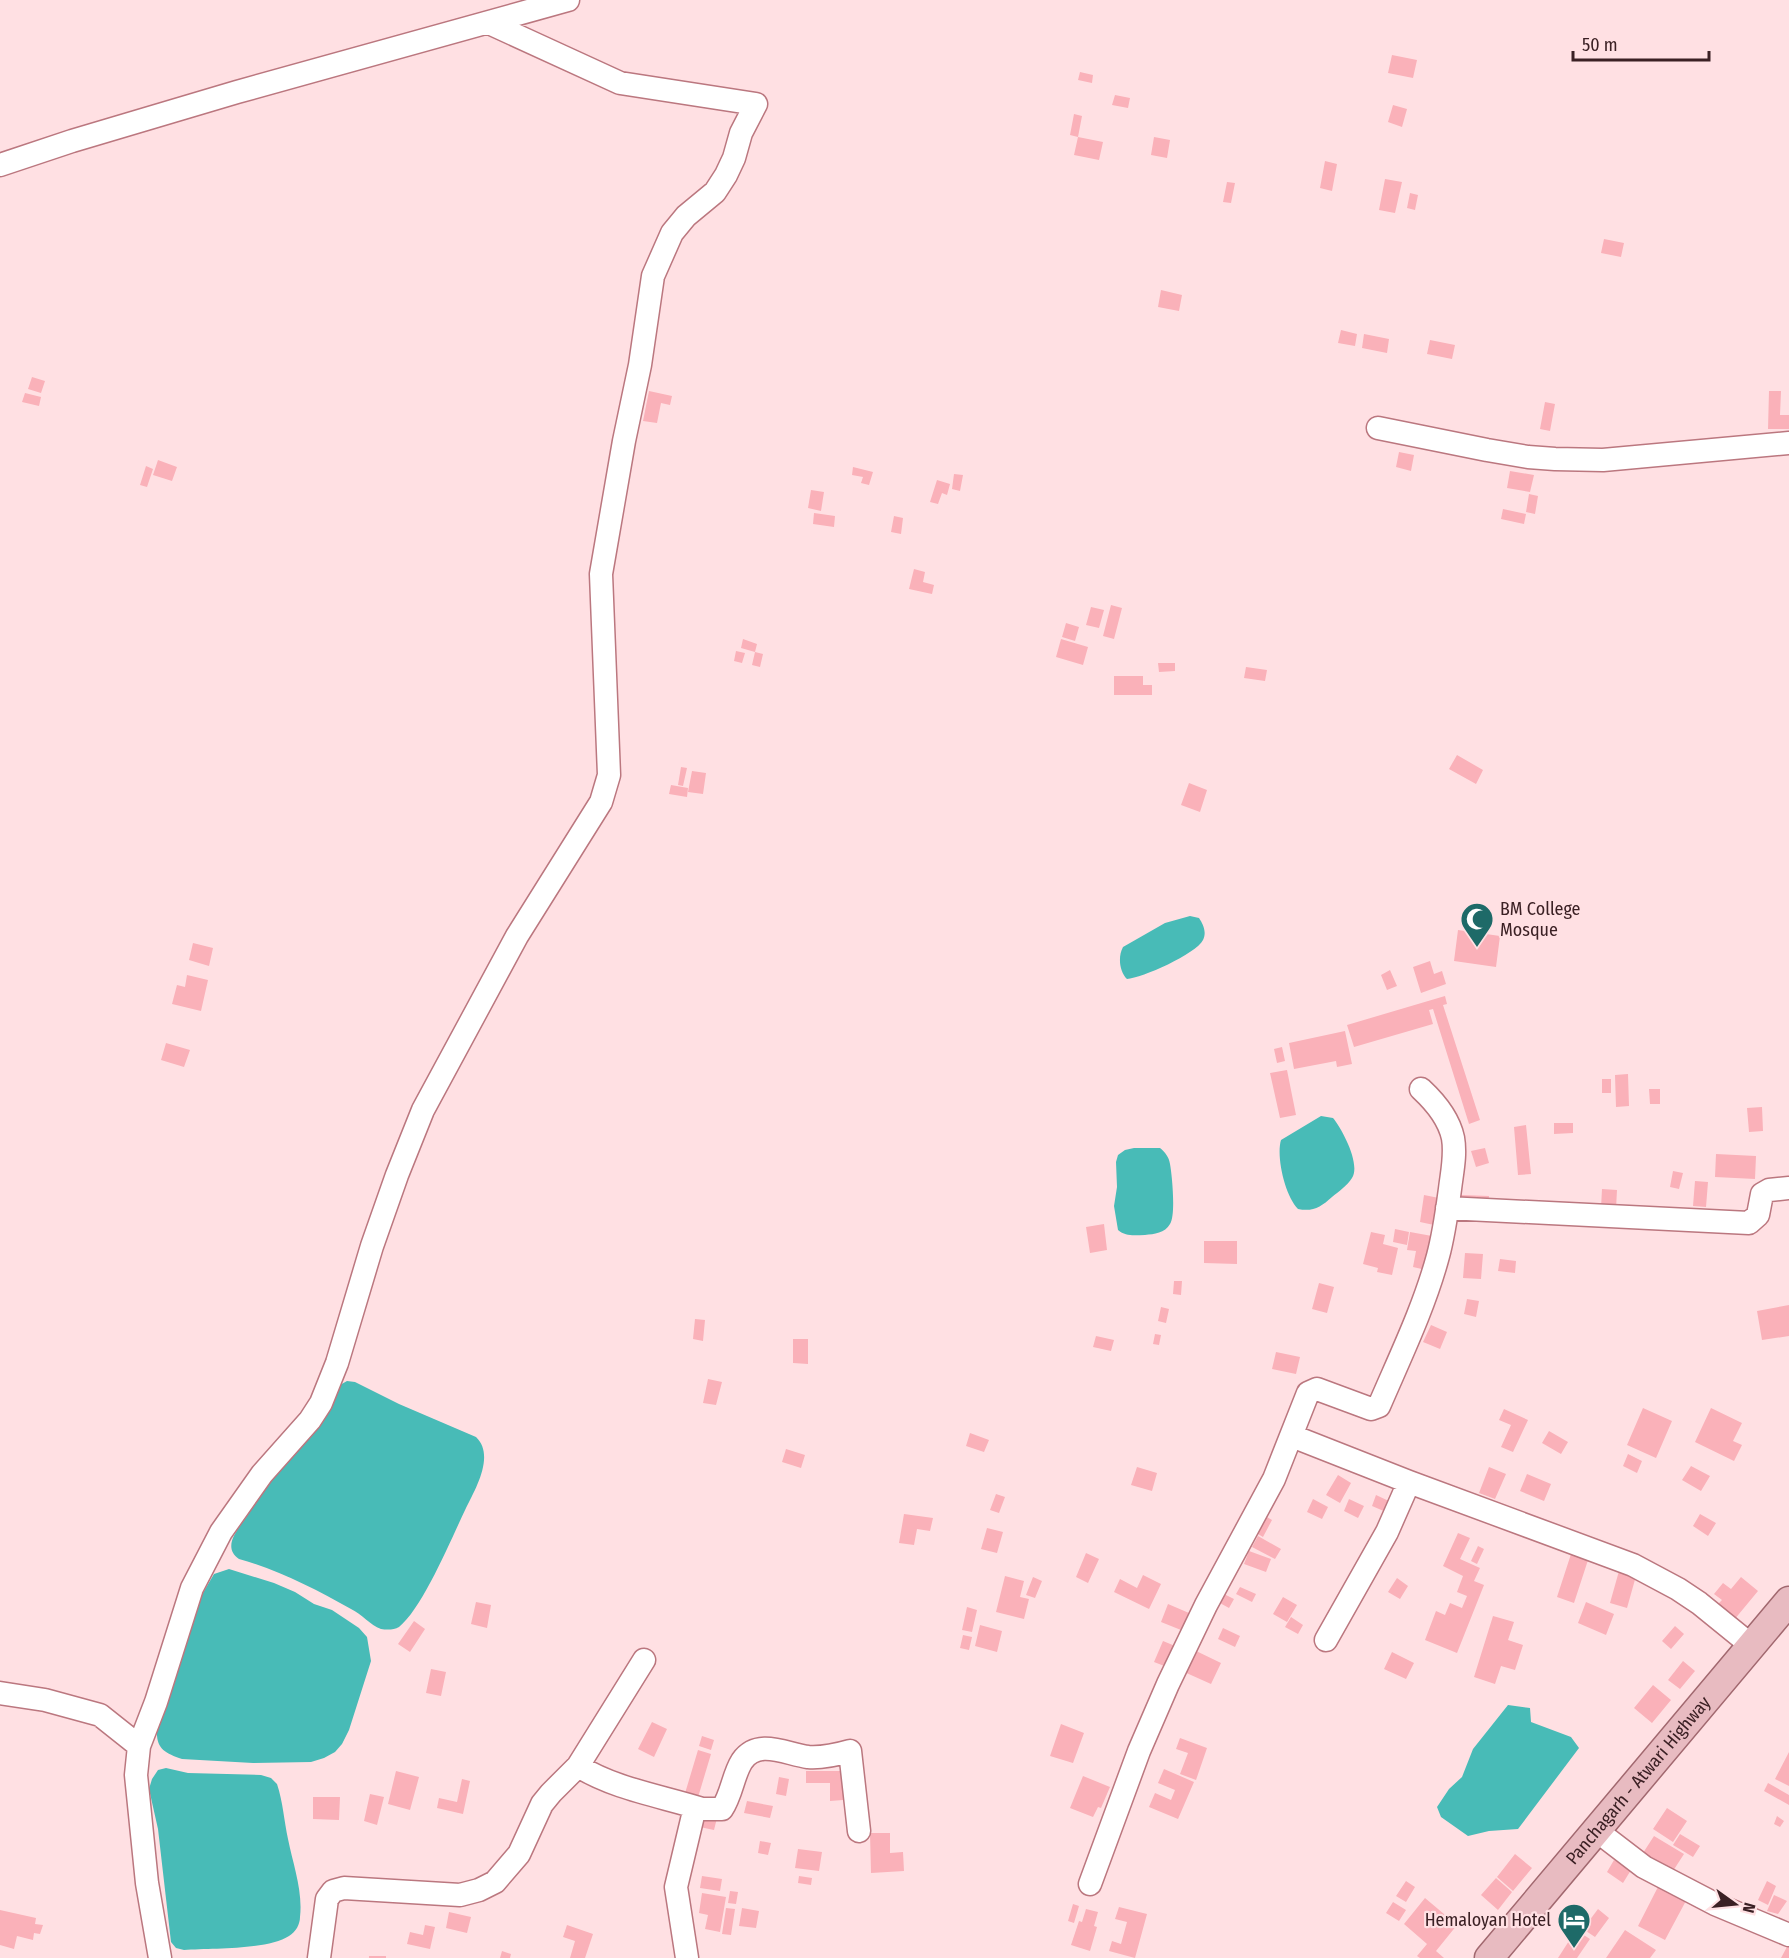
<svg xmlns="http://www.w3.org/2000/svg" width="1789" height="1958" viewBox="0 0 1789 1958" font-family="'Fira Sans Condensed',sans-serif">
<rect width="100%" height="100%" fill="#ffe0e3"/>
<!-- water -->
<path fill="#48bbb7" d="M1190,916L1199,918C1203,924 1207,932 1203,940C1196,954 1142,978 1127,979C1119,971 1118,956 1123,947L1165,923Z
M1321,1116L1333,1118C1342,1129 1361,1164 1352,1178C1348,1185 1338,1192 1332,1197C1321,1207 1313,1212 1298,1209C1285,1196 1276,1157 1281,1140Z
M1134,1148H1160C1165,1152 1169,1157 1170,1164C1172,1175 1176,1215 1170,1224C1165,1233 1154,1234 1145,1235C1135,1235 1126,1237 1118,1230L1114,1206L1117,1187L1116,1162L1118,1155L1125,1150Z
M347,1381L355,1382L399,1404L476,1437C495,1455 476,1488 466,1508C452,1537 423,1608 399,1627C394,1630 387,1630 381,1629C370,1625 362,1614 351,1609C315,1589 279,1570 239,1559C220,1546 241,1526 249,1513C252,1508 255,1501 258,1496L340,1385Z
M229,1569L274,1583L295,1592L314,1604L332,1610L359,1628L367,1637L371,1661L349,1730L342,1744L335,1752L324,1758L311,1762L253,1763L182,1759C165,1753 156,1749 157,1730L200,1598L214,1574Z
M1508,1705L1530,1708L1531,1722L1571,1737L1579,1748L1518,1829L1489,1831L1468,1836L1441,1817L1437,1807L1449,1789L1462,1777L1473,1749Z
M166,1768L188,1773L261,1775L271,1778L277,1784C283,1802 284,1821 288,1839C293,1864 303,1891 300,1917C300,1924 296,1932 289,1936C268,1950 211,1948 184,1950L176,1948L171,1942L158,1829L149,1789L152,1779L158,1770Z"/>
<!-- building -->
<path fill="#fab1b9" d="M1392,55L1417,60L1413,78L1388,73Z
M1080,72L1093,75L1092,83L1078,80Z
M1115,95L1130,98L1128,108L1112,105Z
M1393,105L1407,109L1402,127L1388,122Z
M1074,114L1082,116L1078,137L1070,135Z
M1078,137L1103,142L1099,160L1074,155Z
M1154,137L1170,140L1167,158L1151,155Z
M1325,161L1337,164L1332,191L1320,188Z
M1385,179L1402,182L1395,213L1379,210Z
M1227,182L1235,183L1231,203L1223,202Z
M1410,193L1418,195L1415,210L1407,208Z
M1604,239L1624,243L1621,257L1601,253Z
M1161,290L1182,295L1179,311L1158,307Z
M1341,330L1357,334L1355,346L1338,343Z
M1364,334L1389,339L1387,353L1362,348Z
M1430,340L1455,345L1452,359L1427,354Z
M32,377L45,381L41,393L28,389Z
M649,391L672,396L670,405L661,403L657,423L643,421Z
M1769,391H1781L1780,415H1789V429H1768Z
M25,393L41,397L39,406L22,402Z
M1545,402L1555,404L1550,431L1540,429Z
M1399,452L1414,455L1411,471L1396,467Z
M158,460L177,467L172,481L153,475Z
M146,466L153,469L147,487L140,485Z
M853,467L873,472L869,485L861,483L863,477L852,475Z
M1510,471L1534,475L1530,492L1507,488Z
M954,474L963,475L960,491L952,489Z
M937,480L950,484L947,495L942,493L938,504L930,502Z
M811,490L824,492L821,511L808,508Z
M1529,494L1538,496L1535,514L1526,512Z
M1503,509L1526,514L1524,524L1501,519Z
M814,513L835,516L834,527L813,524Z
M894,516L903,518L901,534L891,532Z
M914,569L925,572L923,582L934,585L932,594L909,589Z
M1111,605L1122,608L1114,639L1103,636Z
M1091,607L1104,610L1099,628L1086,625Z
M1066,623L1079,627L1075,641L1062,637Z
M743,639L757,644L755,652L741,648Z
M1061,639L1088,647L1083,665L1056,657Z
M736,651L745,653L742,663L734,661Z
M755,652L763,654L760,667L752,665Z
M1158,663H1175V671L1159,672Z
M1246,667L1267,670L1265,681L1244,678Z
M1114,676H1143V685H1152V695H1114Z
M1457,755L1483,770L1476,784L1449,769Z
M681,767L687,768L683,786L678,785Z
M692,771L706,773L703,794L688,792Z
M1189,783L1207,790L1200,812L1181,805Z
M671,785L688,788L687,797L669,794Z
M1458,930L1500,936L1496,967L1454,961Z
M193,943L213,948L209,966L189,960Z
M1430,961L1434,974L1442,971L1446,984L1421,993L1413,967Z
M1390,970L1397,986L1387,990L1381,975Z
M187,975L208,980L201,1011L172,1004L177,985L185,987Z
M1445,996L1447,1004L1443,1005L1480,1120L1469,1124L1433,1009L1429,1010L1433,1024L1354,1047L1347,1025Z
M1345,1031L1352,1064L1337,1067L1336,1061L1294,1069L1289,1043Z
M166,1043L190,1050L184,1067L161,1060Z
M1282,1047L1285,1061L1277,1063L1274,1049Z
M1287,1070L1296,1115L1280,1118L1270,1073Z
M1628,1074L1629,1106L1616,1107L1615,1075Z
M1602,1079H1611V1093H1602Z
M1649,1089H1660V1104H1650Z
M1762,1107L1763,1131L1749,1132L1747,1108Z
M1554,1123H1573V1133L1554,1134Z
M1526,1125L1531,1174L1518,1175L1514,1127Z
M1485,1148L1489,1163L1476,1167L1471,1151Z
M1716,1154L1756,1156L1755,1179L1715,1177Z
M1673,1171L1683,1173L1679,1189L1670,1187Z
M1695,1181L1708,1182L1706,1207L1693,1206Z
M1602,1189L1617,1190L1616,1209L1601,1208Z
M1424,1195L1439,1198L1434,1225L1420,1222Z
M1461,1195L1489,1196L1488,1206L1460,1205Z
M1104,1224L1107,1250L1090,1253L1086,1227Z
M1395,1229L1409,1232L1407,1245L1393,1242Z
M1371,1232L1385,1235L1383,1244L1398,1248L1392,1275L1377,1272L1378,1268L1363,1264Z
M1410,1232L1432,1236L1426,1270L1413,1267L1416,1251L1407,1250Z
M1204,1241H1237V1264L1204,1263Z
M1465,1253L1483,1254L1481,1279L1463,1278Z
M1500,1259L1516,1261L1515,1273L1498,1271Z
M1174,1281H1182L1181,1295L1173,1294Z
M1319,1283L1334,1287L1327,1313L1312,1309Z
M1467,1299L1479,1301L1476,1317L1464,1314Z
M1789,1305V1336L1762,1340L1757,1311Z
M1161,1307L1169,1309L1166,1323L1158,1321Z
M695,1319L705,1320L703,1341L693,1339Z
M1431,1325L1447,1332L1440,1349L1423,1342Z
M1155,1334L1161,1335L1159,1345L1153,1344Z
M1096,1336L1114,1340L1111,1351L1093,1347Z
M793,1339H808V1364L793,1363Z
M1276,1352L1300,1357L1296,1374L1272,1369Z
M708,1379L722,1382L716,1405L703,1403Z
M1643,1408L1672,1421L1656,1458L1627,1445Z
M1711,1408L1742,1423L1733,1441L1742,1445L1734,1461L1695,1442Z
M1504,1409L1528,1420L1513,1452L1501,1447L1511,1425L1499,1420Z
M1549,1431L1568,1442L1561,1454L1542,1443Z
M970,1433L989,1440L984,1452L966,1446Z
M786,1449L805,1455L801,1468L782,1462Z
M1628,1454L1642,1461L1637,1473L1623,1466Z
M1691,1466L1710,1476L1701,1491L1682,1480Z
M1137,1467L1157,1473L1152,1491L1131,1485Z
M1489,1467L1506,1474L1495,1499L1479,1493Z
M1527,1474L1551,1484L1544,1501L1520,1491Z
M1338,1475L1351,1483L1340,1503L1326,1495Z
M996,1494L1005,1497L999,1513L990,1510Z
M1376,1495L1391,1502L1386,1512L1372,1506Z
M1313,1499L1328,1507L1322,1519L1307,1512Z
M1349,1499L1364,1506L1358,1518L1344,1511Z
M1260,1513L1272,1520L1263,1537L1258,1534L1256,1537L1249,1534Z
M904,1514L933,1518L930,1531L917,1529L914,1545L899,1543Z
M1700,1514L1716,1523L1708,1536L1693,1526Z
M987,1528L1003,1532L997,1553L981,1549Z
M1458,1533L1470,1538L1460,1559L1480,1568L1474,1581L1484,1585L1457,1653L1425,1640L1436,1611L1445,1615L1450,1603L1462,1608L1467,1596L1457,1592L1463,1576L1443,1566Z
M1258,1536L1281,1549L1275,1559L1252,1547Z
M1478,1546L1484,1549L1477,1564L1471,1561Z
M1249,1551L1271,1559L1266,1572L1244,1564Z
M1572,1551L1589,1557L1574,1603L1557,1597Z
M1086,1553L1099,1559L1088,1583L1076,1577Z
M1619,1571L1636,1576L1627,1608L1610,1603Z
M1143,1575L1161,1584L1149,1609L1114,1592L1120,1579L1137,1588Z
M1005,1576L1024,1581L1020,1597L1029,1599L1024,1619L996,1612Z
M1033,1577L1042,1581L1035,1598L1026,1595Z
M1741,1577L1758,1591L1734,1620L1717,1605L1722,1600L1714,1594L1723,1583L1731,1589Z
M1397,1578L1408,1586L1400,1599L1388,1592Z
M1240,1587L1256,1594L1252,1602L1236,1594Z
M1222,1593L1234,1599L1229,1608L1218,1602Z
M1283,1597L1297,1605L1287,1622L1273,1614Z
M476,1602L491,1605L487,1628L471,1624Z
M1586,1602L1614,1614L1606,1635L1578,1623Z
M1168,1604L1189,1613L1181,1630L1161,1622Z
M967,1607L977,1610L972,1632L962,1630Z
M1493,1616L1514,1622L1508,1640L1523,1645L1515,1670L1501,1666L1495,1684L1474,1677Z
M1291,1617L1303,1625L1298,1634L1285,1627Z
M414,1621L425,1629L410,1652L398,1644Z
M980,1625L1002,1631L997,1652L975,1646Z
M1675,1626L1684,1634L1671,1649L1662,1641Z
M1223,1628L1240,1636L1235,1647L1218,1639Z
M963,1635L972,1637L969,1650L960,1648Z
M1163,1641L1180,1648L1172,1669L1154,1662Z
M1192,1649L1221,1663L1211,1684L1182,1671Z
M1392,1652L1414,1663L1406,1679L1384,1669Z
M1683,1661L1695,1671L1680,1689L1668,1680Z
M431,1669L446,1672L441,1696L426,1693Z
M1653,1685L1671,1700L1652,1723L1634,1708Z
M652,1722L667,1729L654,1757L638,1749Z
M1061,1724L1084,1733L1073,1763L1050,1756Z
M702,1736L714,1740L711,1750L699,1746Z
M1180,1738L1207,1748L1196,1780L1180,1774L1188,1753L1176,1749Z
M698,1750L711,1754L696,1804L683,1800Z
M1789,1752V1786L1775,1779Z
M1164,1769L1194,1782L1178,1819L1149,1807L1155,1793L1171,1800L1175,1790L1158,1783Z
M396,1771L419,1777L410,1810L388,1804Z
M806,1771H843V1800L830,1801V1783H806Z
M1083,1776L1110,1787L1101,1808L1098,1807L1093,1817L1070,1808Z
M779,1777L789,1779L786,1796L776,1794Z
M462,1779L470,1781L463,1814L437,1808L439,1798L457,1802Z
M1768,1783L1789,1795V1805L1764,1791Z
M370,1794L384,1797L377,1825L364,1821Z
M313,1797H340L339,1820L313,1819Z
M747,1801L773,1806L770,1818L744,1813Z
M1667,1808L1687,1821L1673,1842L1653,1829Z
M697,1814L717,1818L714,1830L695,1826Z
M1777,1816L1784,1821L1780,1827L1774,1824Z
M870,1833H890V1853L903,1852L904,1871L871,1873Z
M1680,1834L1700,1846L1693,1857L1673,1845Z
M1654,1836L1684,1854L1673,1871L1643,1853Z
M760,1841L771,1843L768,1855L758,1853Z
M798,1849L822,1852L819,1871L795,1868Z
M1515,1854L1532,1868L1513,1891L1497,1877Z
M1614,1860L1631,1870L1623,1883L1607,1872Z
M702,1876L722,1879L720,1891L700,1888Z
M799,1876L812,1878L811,1885L798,1883Z
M1496,1878L1512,1892L1498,1910L1481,1895Z
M1406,1881L1415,1887L1406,1902L1396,1896Z
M1767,1881L1776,1886L1768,1905L1758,1900Z
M1660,1883L1688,1897L1665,1940L1638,1926Z
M730,1891L738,1892L736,1904L728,1903Z
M702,1893L726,1897L720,1932L705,1929L708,1915L699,1913Z
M1774,1895L1787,1901L1778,1914L1767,1911Z
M1425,1898L1457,1925L1436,1951L1444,1958H1420L1417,1956L1427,1944L1404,1924Z
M1393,1902L1406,1910L1399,1921L1386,1913Z
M1073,1904L1079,1906L1074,1923L1068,1921Z
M1119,1907L1147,1914L1135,1958L1109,1951L1112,1941L1121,1944L1127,1922L1115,1919Z
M726,1908L735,1909L731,1935L722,1934Z
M742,1908L759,1911L756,1928L739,1926Z
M1086,1909L1098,1912L1094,1926L1097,1927L1090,1951L1071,1945L1079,1921L1082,1922Z
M1598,1909L1609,1918L1595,1937L1583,1929Z
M0,1910L36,1918L35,1924L43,1925L40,1934L34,1933L33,1940L17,1936L14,1949L0,1945Z
M449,1912L471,1917L467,1933L446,1928Z
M425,1925L435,1927L430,1949L407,1944L410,1932L423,1935Z
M567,1925L593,1934L585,1958H570L575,1941L563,1937Z
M1576,1930L1590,1939L1577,1958H1558Z
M1625,1930L1656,1950L1650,1958H1606Z
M1789,1943V1958H1781Z
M502,1951L511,1954L510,1958H500Z
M369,1956H386V1958H369Z"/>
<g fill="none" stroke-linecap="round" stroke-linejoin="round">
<defs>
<path id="minor" d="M0,165L72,141L237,92L568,0
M1378,428L1487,450L1528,457L1555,459L1603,460L1789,443
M1447,1208L1749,1223L1758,1215L1762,1194L1769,1190L1789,1188
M1292,1436L1409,1482L1633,1565L1678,1589L1699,1603L1752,1646
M1326,1640L1387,1532L1409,1482
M0,1693L45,1700L100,1715L139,1746
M578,1766C615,1789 661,1796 702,1809H722C732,1794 733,1775 742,1761C758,1738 786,1754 808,1757C822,1758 836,1755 850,1751L859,1831
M1597,1831L1644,1867L1715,1904L1789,1935
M1090,1884L1139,1751L1168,1684L1206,1605L1274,1479L1308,1393L1317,1389L1371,1409L1379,1406C1400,1357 1424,1308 1438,1256C1444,1234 1447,1211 1450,1189C1452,1172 1456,1155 1453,1138C1449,1119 1435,1102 1421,1089
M160,1958L147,1883L136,1775L139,1746L156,1702L192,1588L221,1532L262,1474L310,1420L321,1403L337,1363L372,1246L397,1175L423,1110L517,936L601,802L609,775L601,574L624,441L640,365L653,276L672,233L686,216L715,192L726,175L734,158L741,133L756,104L620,83L489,23
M319,1958L327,1899L333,1891L344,1888L460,1895L479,1890L495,1882L519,1854L542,1804L551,1793L578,1766L644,1660
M687,1958L676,1887L695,1807"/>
<g id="major">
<path id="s1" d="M1489,1958L1789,1601"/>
</g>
</defs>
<!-- minor casing -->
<use href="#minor" stroke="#bb777f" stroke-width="25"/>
<!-- major casing -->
<use href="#major" stroke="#a1686f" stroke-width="31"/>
<!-- minor -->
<use href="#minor" stroke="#fff" stroke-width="22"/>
<!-- major -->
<use href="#major" stroke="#e8bbc1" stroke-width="28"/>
</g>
<!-- icons -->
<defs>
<symbol id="mosque-pin" viewBox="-11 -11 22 30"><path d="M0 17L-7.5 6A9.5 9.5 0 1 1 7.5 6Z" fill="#1e6a68" stroke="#ffe0e3"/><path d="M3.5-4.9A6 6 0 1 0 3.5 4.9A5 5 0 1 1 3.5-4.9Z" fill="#fff"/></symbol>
<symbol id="hotel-pin" viewBox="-11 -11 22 30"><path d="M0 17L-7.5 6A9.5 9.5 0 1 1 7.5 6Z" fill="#1e6a68" stroke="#ffe0e3"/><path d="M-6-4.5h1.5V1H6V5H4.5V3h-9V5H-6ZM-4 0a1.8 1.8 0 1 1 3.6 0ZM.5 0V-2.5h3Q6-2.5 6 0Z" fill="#fff"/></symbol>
</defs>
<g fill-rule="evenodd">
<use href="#mosque-pin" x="1458" y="900" width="38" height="52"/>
<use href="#hotel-pin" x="1555" y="1901" width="38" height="52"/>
</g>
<g text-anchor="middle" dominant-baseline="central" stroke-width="4.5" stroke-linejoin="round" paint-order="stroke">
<!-- poi labels -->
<g font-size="18" fill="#3b2024" stroke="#ffe0e3" text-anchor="start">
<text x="1500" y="909">BM College<tspan x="1500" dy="21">Mosque</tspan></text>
<text x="1551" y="1920" text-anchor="end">Hemaloyan Hotel</text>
</g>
<!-- street labels -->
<g font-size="18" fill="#3b2024" stroke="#ffe0e3">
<text stroke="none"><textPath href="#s1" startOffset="232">Panchagarh - Atwari Highway</textPath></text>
</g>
</g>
<!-- north arrow -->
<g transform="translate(1735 1904) rotate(105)" stroke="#ffe0e3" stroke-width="4.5" paint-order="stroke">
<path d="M0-4.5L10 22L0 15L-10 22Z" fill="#3b2024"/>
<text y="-9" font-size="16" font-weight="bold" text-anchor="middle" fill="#3b2024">N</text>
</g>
<!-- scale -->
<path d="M1573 51v9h136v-9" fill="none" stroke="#3b2024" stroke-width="3"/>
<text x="1582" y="51" font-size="18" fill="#3b2024" stroke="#ffe0e3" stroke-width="4.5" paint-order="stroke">50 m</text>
</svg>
